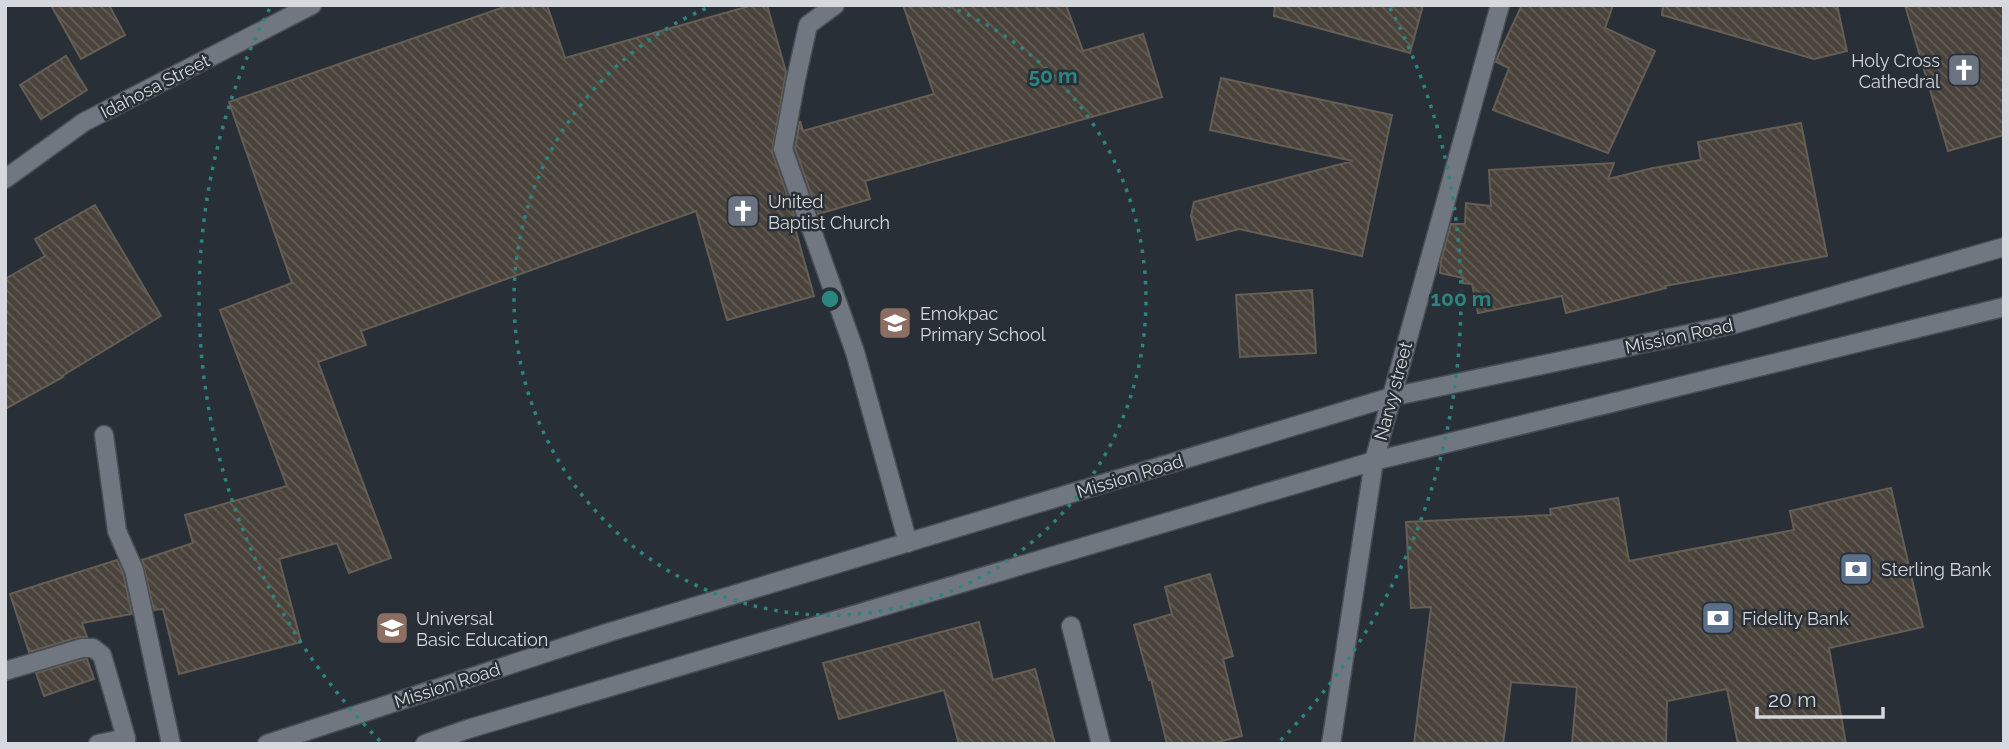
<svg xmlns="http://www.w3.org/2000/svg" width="2009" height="749" viewBox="0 0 2009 749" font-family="Raleway,sans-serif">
<defs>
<pattern id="building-back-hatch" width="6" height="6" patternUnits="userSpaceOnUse" patternTransform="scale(1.75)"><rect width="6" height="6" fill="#49433b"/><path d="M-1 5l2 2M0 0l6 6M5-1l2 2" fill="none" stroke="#625e57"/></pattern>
</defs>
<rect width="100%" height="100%" fill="#292f37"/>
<!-- building -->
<path fill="url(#building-back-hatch)" stroke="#655e55" stroke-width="2" d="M51,5H109L125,35L81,59Z
M510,5H547L565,58L753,5H767L786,72L772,152L796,220L793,221L814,296L727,320L696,211L361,331L366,345L318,362L391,558L349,573L337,543L279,559L301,642L179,674L163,609L154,610L142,560L193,543L185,515L287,486L220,310L292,283L229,102Z
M903,5H1066L1083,51L1143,34L1162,97L865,181L870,199L818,214L795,148L800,121L803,131L934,94Z
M1275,5H1423L1410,53L1274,16Z
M1522,5H1613L1605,28L1655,51L1608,153L1493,110L1509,68L1496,62L1497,58Z
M1663,5H1837L1847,51L1814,59L1662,15Z
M1905,5H2004V135L1948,151Z
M66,56L87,90L41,119L20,85Z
M1221,78L1392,115L1362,256L1239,229L1197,240L1191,216L1194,202L1353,161L1210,130Z
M1801,123L1827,256L1665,286L1666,288L1566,313L1562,296L1478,313L1472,284L1463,283V278L1440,273L1441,261L1451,224H1465L1466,203L1491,206L1489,170L1614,163L1608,179L1653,168L1701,160L1698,142Z
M95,205L161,316L62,376L63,377L5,409V279L45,256L35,239Z
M1312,290L1316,353L1240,357L1236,295Z
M1891,488L1923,627L1829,648L1846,744H1738L1727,689L1667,701L1666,744H1572L1577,687L1511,682L1503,744H1414L1431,607L1411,608L1406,522L1551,515L1550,509L1618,498L1629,561L1794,530L1790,511Z
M117,560L123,573L132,614L82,623L87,637H79L29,652L10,594Z
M1210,574L1233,656L1223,659L1242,736L1210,744H1167L1151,679L1149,680L1134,625L1172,614L1165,587Z
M979,622L993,680L1035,669L1055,744H959L944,690L839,719L823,663Z
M84,659H87L94,679L44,696L36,673Z"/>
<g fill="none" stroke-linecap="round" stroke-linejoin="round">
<defs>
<path id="minor" d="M835,5L808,25L796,79L783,149L855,352L908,543
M5,179L84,122L312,5
M104,435L117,531L134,570L171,744
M1071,626L1101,744
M5,671L82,648H93L102,655L126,738
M98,744L126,738V744
M267,744L610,632L1391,397L1735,324L2004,247
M425,744L468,729L1374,461L2004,307
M1331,744L1374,461L1500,5"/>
</defs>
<!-- minor casing -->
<use href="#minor" stroke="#494d54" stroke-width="21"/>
<!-- minor -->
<use href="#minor" stroke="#707780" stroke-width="18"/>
</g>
<!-- distance rings -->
<g fill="none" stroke="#2d857f" stroke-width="3.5" stroke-dasharray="3.5 7">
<path d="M948 6A316 316 0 1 1 712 6"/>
<path d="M380 741A631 631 0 0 1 270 8M1390 8A631 631 0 0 1 1280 741"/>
</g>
<!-- icons -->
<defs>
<symbol id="church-square" viewBox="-11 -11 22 22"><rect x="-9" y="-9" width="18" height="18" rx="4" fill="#6b7280" stroke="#292f37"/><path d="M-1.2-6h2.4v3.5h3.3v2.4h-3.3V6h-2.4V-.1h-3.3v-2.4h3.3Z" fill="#fff"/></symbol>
<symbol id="school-square" viewBox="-11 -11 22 22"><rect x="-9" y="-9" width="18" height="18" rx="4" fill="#8d6e63" stroke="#292f37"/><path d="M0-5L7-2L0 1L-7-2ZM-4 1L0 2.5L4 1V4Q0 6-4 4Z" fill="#fff"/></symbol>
<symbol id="bank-square" viewBox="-11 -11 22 22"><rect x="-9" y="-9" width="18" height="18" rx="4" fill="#5c6f8a" stroke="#292f37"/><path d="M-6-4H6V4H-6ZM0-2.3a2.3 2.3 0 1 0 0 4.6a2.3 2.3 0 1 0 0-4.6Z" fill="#fff"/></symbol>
<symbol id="university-square" viewBox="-11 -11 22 22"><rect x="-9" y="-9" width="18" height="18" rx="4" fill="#8d6e63" stroke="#292f37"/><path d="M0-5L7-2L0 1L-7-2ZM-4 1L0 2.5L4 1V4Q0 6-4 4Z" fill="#fff"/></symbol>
</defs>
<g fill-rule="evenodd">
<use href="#church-square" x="1945" y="51" width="38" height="38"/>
<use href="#church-square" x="724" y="192" width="38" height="38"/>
<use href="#school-square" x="876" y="304" width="38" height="38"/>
<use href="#bank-square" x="1837" y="550" width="38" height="38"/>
<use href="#bank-square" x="1699" y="599" width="38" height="38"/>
<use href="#university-square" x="373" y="609" width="38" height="38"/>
</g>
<g text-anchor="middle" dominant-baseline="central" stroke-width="5" stroke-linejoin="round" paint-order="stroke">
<!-- poi labels -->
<g font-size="18" fill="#d5d9de" stroke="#292f37" text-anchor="start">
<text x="1940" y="60" text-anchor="end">Holy Cross<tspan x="1940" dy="21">Cathedral</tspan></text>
<text x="768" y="201">United<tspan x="768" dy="21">Baptist Church</tspan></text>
<text x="920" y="313">Emokpac<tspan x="920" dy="21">Primary School</tspan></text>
<text x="1881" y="569">Sterling Bank</text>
<text x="416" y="618">Universal<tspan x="416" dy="21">Basic Education</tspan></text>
<text x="1742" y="618">Fidelity Bank</text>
</g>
<!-- street labels -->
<g font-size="18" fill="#d5d9de" stroke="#292f37">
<text transform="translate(155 86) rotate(-27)">Idahosa Street</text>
<text transform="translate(1679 336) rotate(-12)">Mission Road</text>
<text transform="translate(1393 391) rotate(-75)">Narvy street</text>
<text transform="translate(1130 476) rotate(-17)">Mission Road</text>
<text transform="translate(447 685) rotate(-18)">Mission Road</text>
</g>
</g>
<circle cx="830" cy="299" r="10" fill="#2d857f" stroke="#292f37" stroke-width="3.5"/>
<g font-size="21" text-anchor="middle" font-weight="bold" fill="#2d857f" stroke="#292f37" stroke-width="5" stroke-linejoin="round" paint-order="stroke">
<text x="1053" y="83">50 m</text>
<text x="1461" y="306">100 m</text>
</g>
<!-- border -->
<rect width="2009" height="749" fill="none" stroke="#d5d9de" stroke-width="14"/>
<!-- scale -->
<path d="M1757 707v10h126v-10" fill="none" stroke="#d5d9de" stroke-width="3.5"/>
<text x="1768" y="707" font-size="21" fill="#d5d9de" stroke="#292f37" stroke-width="5" paint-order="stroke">20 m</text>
</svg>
